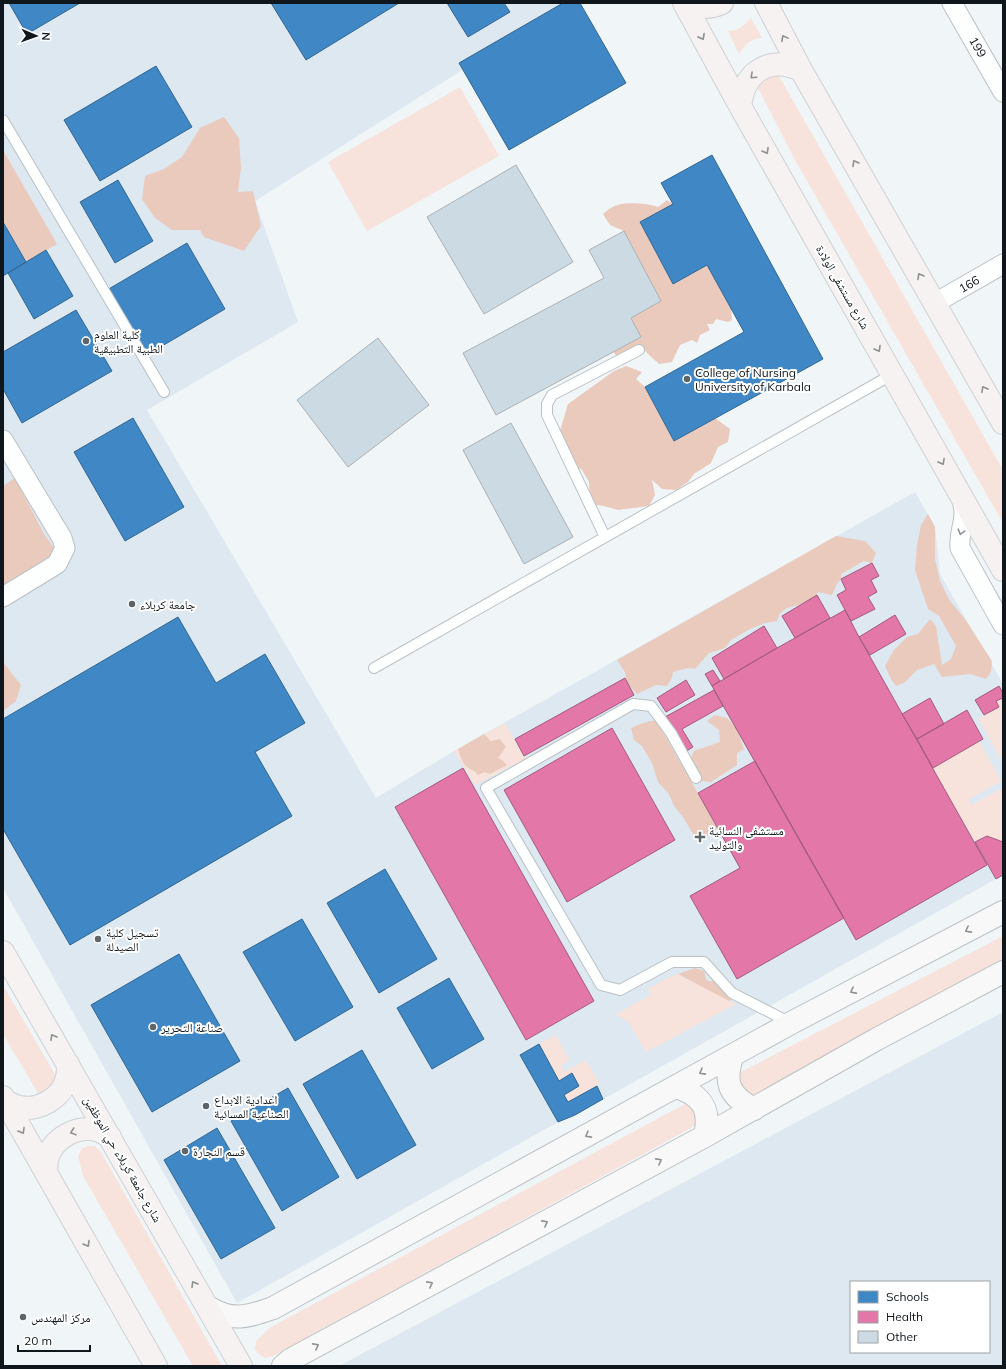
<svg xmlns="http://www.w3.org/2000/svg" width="1006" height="1369" viewBox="0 0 1006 1369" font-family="Mulish,'Noto Naskh Arabic',sans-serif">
<rect width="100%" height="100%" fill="#f0f5f8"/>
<!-- built -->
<path fill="#dde8f1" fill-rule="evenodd" d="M3,3H568L255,201L298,322L147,410L376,798L454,751L915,492L935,527L940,574L1003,684V875L575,1115L558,1122L237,1303L3,888Z
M1003,1012V1366H339ZM851,1282H989V1352H851Z"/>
<!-- green -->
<path fill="#f7e3db" d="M751,18L762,38C750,38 745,45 739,54L728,31C738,31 744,26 751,18Z
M768,76H779L1003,470V523L795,160L757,86Z
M460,87L499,156L367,231L328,162Z
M1003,698V763L979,719L999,707L996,701Z
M505,723L525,759L475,785L454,751Z
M979,741L1001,781L968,800L971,805L1003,788V842L987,836L975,842L933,768Z
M1003,936V963L757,1093L750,1096L744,1095L737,1078L741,1072Z
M678,974L736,1004L646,1052L629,1023L616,1014L651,995L648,989L665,979Z
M3,985L57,1078L59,1085L39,1095L3,1034Z
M556,1035L569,1060L561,1065L564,1072L586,1060L600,1084L568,1102L564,1095L579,1086L572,1073L559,1081L539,1044Z
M685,1104L693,1106L697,1111L696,1124L691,1128L273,1356L265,1358L260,1355L255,1349L256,1341L271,1327Z
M89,1146H95L101,1152L222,1366H193L83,1176L78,1156L82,1148Z"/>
<!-- forest -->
<path fill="#eacabd" d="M224,117L239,138L241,168L238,192L253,191L261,226L244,251L204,237L200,230H172L155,218L142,199L145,176L164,169L182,157L200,128Z
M3,150L57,244L26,262L3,222Z
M667,200L673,204L640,223L673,284L707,265L731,308L732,320L728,322L716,319L713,324H707L710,330L700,335L697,343L692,340L680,345L672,362L659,364L646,352L643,347L617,356L613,352L641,337L631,318L661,301L624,231L610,225L603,214C606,212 608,209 611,208C621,201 646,203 658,207Z
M626,366L642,372L636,379L645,387L674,441L715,418L730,429L728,442L718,447L711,463L694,474L688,482L676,490L662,489L652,480L655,495L649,506L618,510L604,506L590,504L589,482L582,470L567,461L557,441L568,404L614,371Z
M15,478L44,534L63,560L3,596V486Z
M928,514L935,527V559L940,581L950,601L965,619L992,661L991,672L986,679L970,674L942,677L934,664L917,670L904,683L896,686L891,679L885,666L894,650L907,637L918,634L930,619L936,626L942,665L951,659L956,646L939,616L928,609L915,570L917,545L921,525Z
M836,536L865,541L876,553L872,563L864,561L841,574V579L837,584L832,595L818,592L813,601L787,608L780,613L777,621L765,623L750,629L731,640L725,648L709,653L695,669L688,668L673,672L672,678L667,686L656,685L637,694L627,683L625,672L617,660Z
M3,662L21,685L16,701L3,711Z
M715,715L727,718L737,729L744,749L737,753V765L711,782L702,781L696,778L697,768L691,758L694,751L720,742L719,730L707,721Z
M656,720L718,828L708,836L696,839L683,817L674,806L669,794L658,782L652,763L642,746L634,740L631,728L643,723Z
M484,734L491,741L500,739L506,747L498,758L502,760L507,765L490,774L484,772L478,775C473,769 472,771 467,767C462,763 460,755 458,749Z
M695,968L704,971L706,980L712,982L715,975L731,997V1000L729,1001L678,974Z"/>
<!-- schools -->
<path fill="#3f88c5" stroke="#316692" d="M9,3H80L27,34Z
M271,3H399L306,60Z
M447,3H504L510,12L468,37Z
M563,3H580L626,83L509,150L459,63Z
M156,66L192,127L100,181L64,120Z
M712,155L823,359L674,441L645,387L744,332L707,265L673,284L640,222L673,204L661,183Z
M118,180L153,241L115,263L80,202Z
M3,222L26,262L3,276Z
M187,243L225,309L145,356L107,290Z
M46,250L73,296L34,319L8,273Z
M76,310L112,371L22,423L3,389V352Z
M133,418L184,507L125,541L74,452Z
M178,617L216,683L265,654L305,723L255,752L292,816L70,945L3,829V719Z
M385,869L437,959L379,993L327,903Z
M302,919L353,1007L295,1041L243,952Z
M179,954L240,1061L152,1112L91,1005Z
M449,978L484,1039L432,1069L397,1008Z
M539,1044L559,1081L572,1073L579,1086L564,1095L568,1102L597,1086L603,1099L575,1115L558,1122L520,1055Z
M362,1050L416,1145L357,1179L303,1084Z
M288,1088L339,1177L282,1211L231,1121Z
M217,1128L275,1228L221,1259L164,1160Z"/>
<!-- health -->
<path fill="#e377a8" stroke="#a35a7e" d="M872,563L879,576L871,580L877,592L868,597L875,609L851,621L837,595L846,590L841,579Z
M817,595L830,618L795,638L782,616Z
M845,610L859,637L987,865L856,940L712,686L777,648Z
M895,615L906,634L870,655L859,637Z
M764,626L777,648L724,679L712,658Z
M713,670L720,681L712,686L705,674Z
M625,678L634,695L524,756L515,739Z
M686,680L695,695L666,712L657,698Z
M999,686L1003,693V698L996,701L999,707L984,715L975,700Z
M714,690L723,706L682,729L693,747L685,752L665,717Z
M930,698L944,724L917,739L902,714Z
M967,710L983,739L933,768L917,739Z
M612,728L675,840L567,902L504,790Z
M755,761L844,918L737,979L690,896L740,868L698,793Z
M463,768L594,1001L526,1040L395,807Z
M987,836L1003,842V875L996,879L975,842Z"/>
<!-- building -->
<path fill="#ccdae3" stroke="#aab0b4" d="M516,165L573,262L484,314L427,217Z
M624,231L661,301L631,318L641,337L496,415L463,353L604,278L589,250Z
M378,338L429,405L348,467L297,400Z
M511,423L573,537L524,564L463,450Z"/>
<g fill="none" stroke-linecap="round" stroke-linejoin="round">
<defs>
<path id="service" d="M3,120L164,392
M605,537L547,415V404L552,395L639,350
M374,668L893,374
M696,778L671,733L651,706L633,704L486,788L601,985L620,990L672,962H704L732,993L791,1023"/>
<path id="minor" d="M952,3L1003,92
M935,303L1003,264
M3,440L62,538L65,548L57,564L3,597
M961,497C969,520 958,528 960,548L1003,625"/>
<path id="secondary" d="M733,1055C723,1082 729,1096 754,1109
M676,1087C702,1095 711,1109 705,1136
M208,1307C232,1322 248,1317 273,1308L791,1023L1003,912
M283,1366L290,1360L705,1136L877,1039L1003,972"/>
<path id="primary" d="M684,3L740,106L1003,570
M688,3C699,8 711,8 722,3
M766,3L801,70L1003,423
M740,106C744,72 769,55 801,70
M3,952L241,1366
M3,1097L156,1366
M5,1101C9,1102 12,1105 16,1106C37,1113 63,1098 67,1077C68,1073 68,1068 68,1064
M46,1172C47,1168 46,1164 47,1160C52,1138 78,1124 99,1131C103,1132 106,1135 110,1137"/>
</defs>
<!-- service casing -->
<use href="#service" stroke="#bac0c4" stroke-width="12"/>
<!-- minor casing -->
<use href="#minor" stroke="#bac0c4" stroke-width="21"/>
<!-- secondary casing -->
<use href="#secondary" stroke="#bac0c4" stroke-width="24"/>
<!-- primary casing -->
<use href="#primary" stroke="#ced1d4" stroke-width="24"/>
<!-- service -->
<use href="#service" stroke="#fdfefe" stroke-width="10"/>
<!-- minor -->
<use href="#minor" stroke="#fdfefe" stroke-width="19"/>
<!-- secondary -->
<use href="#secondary" stroke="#f8f8f8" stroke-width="22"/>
<!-- primary -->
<use href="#primary" stroke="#f5f2f1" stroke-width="22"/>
</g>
<!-- one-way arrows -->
<defs><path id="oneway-chevron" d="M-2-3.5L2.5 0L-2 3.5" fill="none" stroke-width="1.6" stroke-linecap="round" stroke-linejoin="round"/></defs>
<g stroke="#8e8f91">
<use href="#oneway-chevron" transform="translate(702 37) rotate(61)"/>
<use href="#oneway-chevron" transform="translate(784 38) rotate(-118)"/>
<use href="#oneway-chevron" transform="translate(753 76) rotate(137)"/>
<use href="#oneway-chevron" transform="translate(766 151) rotate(60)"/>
<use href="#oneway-chevron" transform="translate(855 163) rotate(-120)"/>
<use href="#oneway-chevron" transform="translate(920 276) rotate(-120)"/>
<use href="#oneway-chevron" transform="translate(878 349) rotate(60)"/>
<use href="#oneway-chevron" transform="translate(984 389) rotate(-119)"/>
<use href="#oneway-chevron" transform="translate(942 462) rotate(61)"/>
<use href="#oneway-chevron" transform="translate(53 1037) rotate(-120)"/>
<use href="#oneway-chevron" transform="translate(22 1131) rotate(60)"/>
<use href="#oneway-chevron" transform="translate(73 1132) rotate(161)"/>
<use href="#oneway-chevron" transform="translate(87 1244) rotate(60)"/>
<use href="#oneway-chevron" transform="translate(194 1284) rotate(-120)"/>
</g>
<use stroke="#929698" href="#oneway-chevron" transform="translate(961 532) rotate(105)"/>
<g stroke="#8f9395">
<use href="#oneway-chevron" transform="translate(968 930) rotate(152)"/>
<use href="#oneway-chevron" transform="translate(853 991) rotate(152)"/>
<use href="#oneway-chevron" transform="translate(702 1072) rotate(151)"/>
<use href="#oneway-chevron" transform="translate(588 1135) rotate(151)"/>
<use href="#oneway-chevron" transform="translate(659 1161) rotate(-28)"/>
<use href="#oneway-chevron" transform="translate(545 1223) rotate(-28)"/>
<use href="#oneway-chevron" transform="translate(430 1284) rotate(-28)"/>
<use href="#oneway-chevron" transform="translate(316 1346) rotate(-28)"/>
</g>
<!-- markers -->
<g fill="#5e6569" stroke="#fff" stroke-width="1.5">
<circle cx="86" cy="341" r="4"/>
<circle cx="687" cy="379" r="4"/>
<circle cx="132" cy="604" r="4"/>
<path d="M698 831h4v4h4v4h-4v4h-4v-4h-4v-4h4z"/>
<circle cx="98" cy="939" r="4"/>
<circle cx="153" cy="1027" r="4"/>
<circle cx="206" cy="1106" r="4"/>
<circle cx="185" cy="1151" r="4"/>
<circle cx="23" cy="1317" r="4"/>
</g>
<g text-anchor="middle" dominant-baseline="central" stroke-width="4" stroke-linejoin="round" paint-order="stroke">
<!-- street labels -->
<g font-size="12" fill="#0f171c" stroke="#fff">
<text transform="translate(978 47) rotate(60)">199</text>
<text transform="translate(969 284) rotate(-30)">166</text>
<text transform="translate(843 287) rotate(60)">شارع مستشفى الولادة</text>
<text transform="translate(123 1159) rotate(60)">شارع جامعة كربلاء حي الموظفين</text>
</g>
<!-- poi labels -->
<g font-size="12" fill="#0f171c" stroke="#fff" text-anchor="start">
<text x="94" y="334">كلية العلوم<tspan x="94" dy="14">الطبية التطبيقية</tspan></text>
<text x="695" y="372">College of Nursing<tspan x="695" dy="14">University of Karbala</tspan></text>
<text x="140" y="604">جامعة كربلاء</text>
<text x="709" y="830">مستشفى النسائية<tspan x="709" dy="14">والتوليد</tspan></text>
<text x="106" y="932">تسجيل كلية<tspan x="106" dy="14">الصيدلة</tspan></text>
<text x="161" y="1027">صناعة التحرير</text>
<text x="214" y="1099">اعدادية الابداع<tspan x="214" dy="14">الصناعية المسائية</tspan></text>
<text x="193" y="1151">قسم النجارة</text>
<text x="31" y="1317">مركز المهندس</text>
</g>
</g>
<!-- border -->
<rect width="1006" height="1369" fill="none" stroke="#0f171c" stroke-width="8"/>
<!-- legend -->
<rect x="850" y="1281" width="140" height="72" fill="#ffffff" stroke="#9fa2a4"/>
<rect x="858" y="1291" width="20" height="12" fill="#3f88c5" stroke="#9fa2a4"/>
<text x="886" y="1301" font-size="12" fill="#0f171c">Schools</text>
<rect x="858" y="1311" width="20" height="12" fill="#e377a8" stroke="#9fa2a4"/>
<text x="886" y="1321" font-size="12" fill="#0f171c">Health</text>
<rect x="858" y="1331" width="20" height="12" fill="#ccdae3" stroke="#9fa2a4"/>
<text x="886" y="1341" font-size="12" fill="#0f171c">Other</text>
<!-- north arrow -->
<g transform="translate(36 36) rotate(92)" stroke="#ffffff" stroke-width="3" paint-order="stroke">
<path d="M0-3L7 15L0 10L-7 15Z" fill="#0f171c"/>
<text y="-6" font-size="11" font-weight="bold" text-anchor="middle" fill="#0f171c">N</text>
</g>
<!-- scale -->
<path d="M18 1345v6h72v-6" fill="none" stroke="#0f171c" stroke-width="2"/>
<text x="24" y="1345" font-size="12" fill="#0f171c" stroke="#ffffff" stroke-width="3" paint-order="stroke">20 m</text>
</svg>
